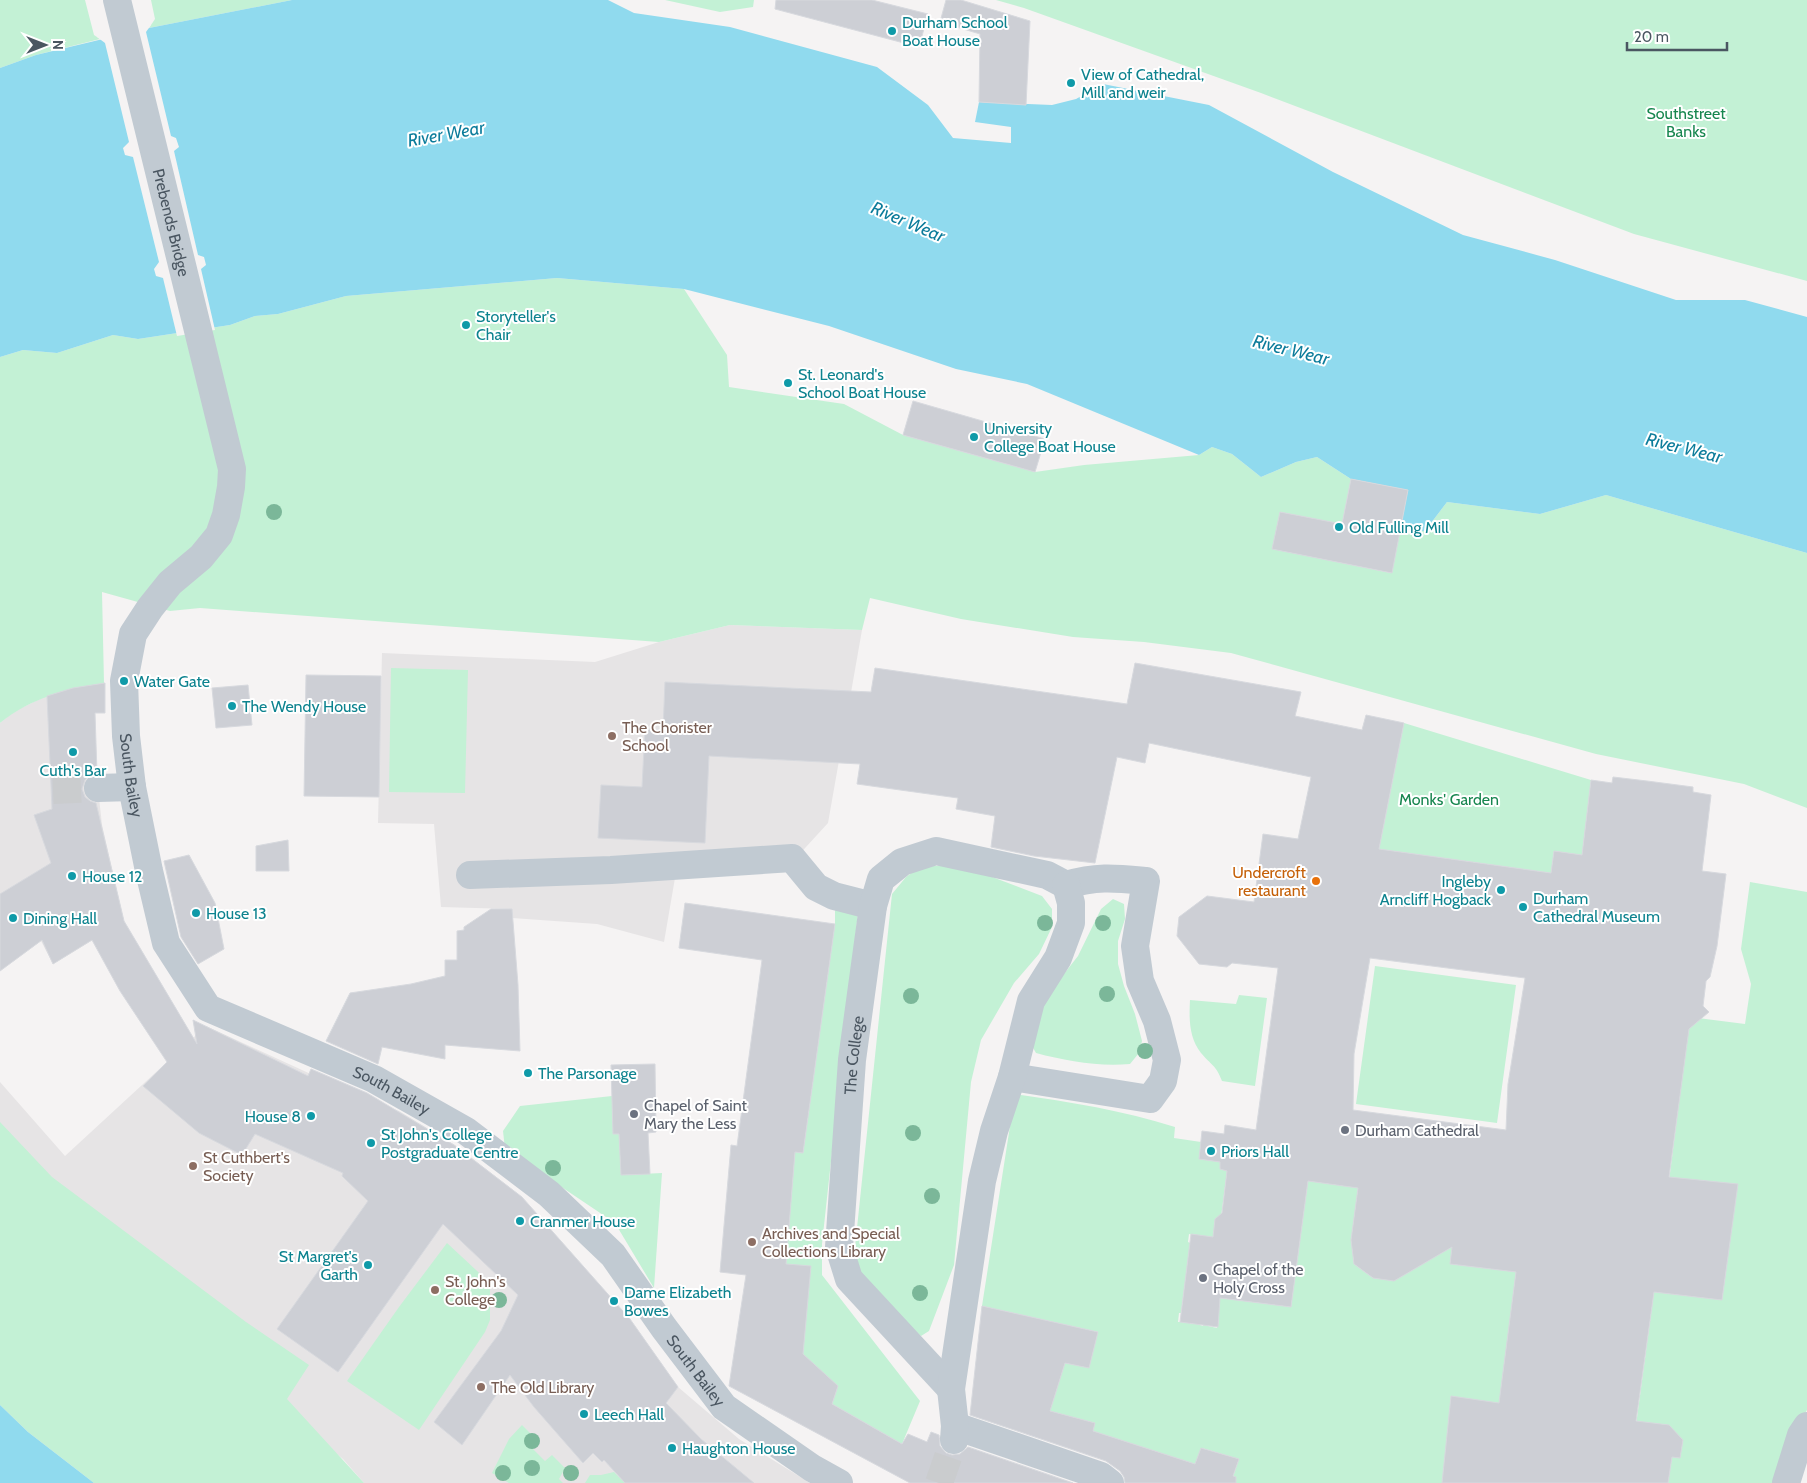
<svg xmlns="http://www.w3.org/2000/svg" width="1807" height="1483" viewBox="0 0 1807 1483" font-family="Cabin,sans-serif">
<rect width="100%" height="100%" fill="#f5f3f3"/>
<!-- education -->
<path fill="#e6e4e5" d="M730,625L862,630L828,823L784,871L675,878L664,942L597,924L512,918L511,909L441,907L434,824L378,823L382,653L595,662L659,642Z
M104,683L105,713H95L97,779L102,825L124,921L53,964L41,941L0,971V723L13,712L44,697L73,688Z
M206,1026L363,1098L399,1111L455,1145L518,1194L575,1257L678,1387L739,1439L810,1483H364L343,1459L0,1178V1082L65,1156Z"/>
<!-- green -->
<path fill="#c3f1d5" d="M0,0H85L94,35L100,39L36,55L0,68Z
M151,0H292L149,28L155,19Z
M665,0H754L753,7L720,12Z
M996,0H1807V281L1634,234L1261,93L1024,8Z
M557,278L684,289L727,355L729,387L844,404L903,435L1035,472L1084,465L1199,455L1212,447L1232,454L1261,477L1296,462L1317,457L1351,479L1342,524L1280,512L1273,549L1391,573L1400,530L1425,531L1447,502L1540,514L1606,495L1807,553V808L1744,784L1596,754L1231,653L1144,642L1073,637L961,619L870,598L862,630L730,625L659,642L200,608L170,611L102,592L104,683C66,689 31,698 0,723V357L23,350L57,353L113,335L138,339L230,325L255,316L278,314L346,296Z
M391,668L468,670L465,793L389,792Z
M1404,723L1591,780L1582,855L1554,851L1551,873L1379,849Z
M921,866H943L979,872L1042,896L1052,909V927L1039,954L1014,983L981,1040L971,1082L954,1265L929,1331L921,1336L901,1318L859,1271L855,1247L892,894L906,877Z
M1750,882L1807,892V1410L1795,1431L1781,1483H1668L1672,1457L1680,1458L1683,1440L1667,1425L1659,1424L1634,1440L1654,1292L1722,1300L1736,1190L1669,1181L1690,1017L1745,1024L1751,984L1741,949Z
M1113,899L1124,904L1125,919L1118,941V964L1124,986L1135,1014L1142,1041L1139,1053L1130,1064C1099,1067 1066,1061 1036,1053L1028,1039L1030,1023L1060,979L1078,956L1101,909Z
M835,905L858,912L822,1244V1275L920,1401L902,1444L832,1404L838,1386L796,1371L786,1264L795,1152L803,1153L835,924Z
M1375,966L1516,985L1497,1123L1356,1104Z
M1239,995L1267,998L1255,1086L1222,1081C1216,1065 1211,1065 1201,1053C1189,1038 1189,1019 1190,1000L1236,1004Z
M1015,1094C1069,1102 1123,1110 1175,1127L1174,1138L1201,1142L1199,1159L1220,1162V1169L1227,1171L1218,1240L1189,1234L1188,1242L1190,1243L1181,1313H1179L1178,1322H1190V1324H1193V1322L1201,1323L1200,1325L1203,1326L1204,1323H1208V1326L1217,1328L1219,1320L1216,1319L1220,1298L1291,1307L1308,1181L1358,1188L1351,1240L1354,1264L1373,1278L1394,1281L1454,1233L1450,1264L1516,1272L1497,1422L1449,1483H1231L1239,1459L1202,1448L1195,1464L1093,1431L1095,1423L1050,1411L1065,1363L1089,1368L1098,1332L982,1306Z
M612,1096L619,1134L621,1175L662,1173L654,1288L615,1223L505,1149L503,1131L520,1106Z
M0,1122L52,1177L246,1322L309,1365L287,1399L364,1483H94L28,1432L0,1405Z
M447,1243L490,1283V1320L485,1332L419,1430L347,1381L399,1307Z
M522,1425L538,1441L531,1447L545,1461L552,1455L565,1468L559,1479L563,1483H509L492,1473L509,1439Z
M614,1472L625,1483H585L590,1475H601Z"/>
<!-- water -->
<path fill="#90daee" d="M292,0H608L634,13L730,27L877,67L928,105L953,138L1011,143V127L975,122L979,102L1052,105L1076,99L1103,84L1209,105L1333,172L1463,235L1555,260L1676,300H1745L1807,317V553L1606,495L1540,514L1447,502L1425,531L1400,530L1407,490L1351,479L1317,457L1296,462L1261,477L1232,454L1212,447L1199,455L1027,384L956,369L829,326L684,289L557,278L346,296L278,314L255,316L230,325L138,339L113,335L57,353L23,350L0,357V68L36,55L149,28Z
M0,1405L28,1432L94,1483H0Z"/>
<!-- pier -->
<path fill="#f5f3f3" d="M151,25L146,32L171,136L176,138L179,147L174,151L198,255L204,257L206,265L201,269L215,330L177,336L163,278L156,276L154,269L159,262L133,157L125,155L123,148L129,142L105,43L97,37Z"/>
<!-- building -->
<path fill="#cdcfd5" stroke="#d7d9de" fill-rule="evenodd" d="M776,0H872L928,14L919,47L775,9Z
M946,0H961L1030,21L1026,105L979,102L980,34L940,22Z
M913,401L1045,439L1035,472L903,435Z
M1351,479L1408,490L1392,573L1272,549L1280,512L1342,524Z
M1135,663L1301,692L1295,716L1362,730L1366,715L1404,723L1379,849L1551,873L1554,851L1582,855L1591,780L1612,783L1613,777L1647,781L1693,787V792L1711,795L1702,871L1726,874L1717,946L1710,977L1706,981L1703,1006L1709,1012L1689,1029L1669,1177L1738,1184L1722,1300L1654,1292L1636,1421L1669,1425L1683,1440L1680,1458L1672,1457L1668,1483H1442L1451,1396L1499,1403L1516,1272L1450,1264L1452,1247L1394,1281L1373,1278L1354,1264L1351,1240L1358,1188L1308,1181L1291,1307L1220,1298L1218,1327L1180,1322L1191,1234L1213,1237L1215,1219L1222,1213L1227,1171L1220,1169V1162L1199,1159L1202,1131L1224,1134L1225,1125L1256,1130L1278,968L1232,963L1227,967L1199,964L1177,936L1179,917L1207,896L1254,902L1263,834L1298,839L1311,777L1149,743L1145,763L1117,757L1095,863L1034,856L991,847L995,816L956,809L958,798L857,784L860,764L709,756L705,843L598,838L601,785L642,787L645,729L663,730L665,682L871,692L875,668L1127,704ZM1370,958L1525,978L1508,1084L1506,1130L1353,1110L1354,1054Z
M306,675L381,676L379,797L304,796Z
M105,683V713H95L97,773L89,775L85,780L82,789L85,797L90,801L96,803L124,921L197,1044L193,1020L308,1076L311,1069L367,1093L454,1145L522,1197L630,1319L678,1387L666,1403L701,1439L754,1483H625L604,1460L602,1462L593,1453L583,1463L534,1407L510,1375L462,1445L434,1422L501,1331L518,1295L443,1224L338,1372L277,1329L368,1201L342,1176L343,1173L255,1134L242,1155L199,1133L143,1086L167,1062L120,991L92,940L53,964L42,940L0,971V894L51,863L34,815L52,809L47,696L73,688Z
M248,685L252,725L216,728L212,688Z
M288,840L289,871H256V846Z
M189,855L215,903L224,949L198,964L181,937L164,861Z
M685,903L835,924L803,1153L795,1152L786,1264L811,1266L803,1354L838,1386L832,1404L902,1444L908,1434L927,1442L931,1432L939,1435L940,1446L946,1453L952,1455L960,1454L968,1447L1073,1483H910L729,1386L746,1275L720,1272L731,1145L737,1146L762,960L679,948Z
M491,909H512L518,985L520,1051L445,1045V1059L382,1047L378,1064L326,1041L350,993L411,984L445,976V960H457V931L464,930V927Z
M655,1064L656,1132L648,1133L650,1174L621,1175L619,1134H613L611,1065Z
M982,1306L1098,1332L1089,1368L1065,1363L1050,1411L1095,1423L1093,1431L1195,1464L1201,1448L1239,1459L1233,1476L1236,1477V1483H1125L1124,1477L1120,1471L1106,1461L970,1415Z"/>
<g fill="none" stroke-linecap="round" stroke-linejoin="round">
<!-- minor-tunnel -->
<path stroke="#caccce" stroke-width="28" stroke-dasharray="28 14" stroke-linecap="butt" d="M53,790L98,788
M939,1483L954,1440"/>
<!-- minor -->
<g stroke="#c1cad2" stroke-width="28">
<path id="s1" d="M117,0L232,469L231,487L226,515L219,535L201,557L170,583L150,608L133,634L124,681L126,736L132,787L149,871L166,943L208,1008L374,1079L466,1131L549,1194L613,1255L664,1328L724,1407L812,1468L839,1483"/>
<path d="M98,788L132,787"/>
<path d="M470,875L611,870L792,858L816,887L834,896L873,906"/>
<path id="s2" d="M951,1389L849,1279L839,1247L852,1060L873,906L881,879L902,862L936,851L1047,875L1066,885C1097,876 1114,878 1146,881L1135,946L1140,981L1157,1021L1167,1060L1163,1081L1150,1099L1012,1077"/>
<path d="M955,1426L1101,1476L1110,1483"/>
<path d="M954,1440L955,1426L951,1389L982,1181L994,1131L1012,1077L1031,1001L1058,958L1071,923V903L1066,885"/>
<path d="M1786,1483L1801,1435L1807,1426"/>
</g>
</g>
<!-- trees -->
<g fill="#7bb799">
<circle cx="274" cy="512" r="8"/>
<circle cx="1045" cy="923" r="8"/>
<circle cx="1103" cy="923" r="8"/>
<circle cx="1107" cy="994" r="8"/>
<circle cx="911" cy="996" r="8"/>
<circle cx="1145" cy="1051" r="8"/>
<circle cx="913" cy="1133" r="8"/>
<circle cx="553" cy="1168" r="8"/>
<circle cx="932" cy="1196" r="8"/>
<circle cx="920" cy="1293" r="8"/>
<circle cx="499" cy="1300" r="8"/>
<circle cx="532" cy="1441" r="8"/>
<circle cx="532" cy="1468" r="8"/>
<circle cx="503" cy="1473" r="8"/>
<circle cx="571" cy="1473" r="8"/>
</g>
<!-- markers -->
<g fill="#0f9aa8" stroke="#fff" stroke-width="2">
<circle cx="892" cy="31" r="5"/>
<circle cx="1071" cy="83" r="5"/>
<circle cx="466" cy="325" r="5"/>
<circle cx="788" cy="383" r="5"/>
<circle cx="974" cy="437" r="5"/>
<circle cx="1339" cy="527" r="5"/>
<circle cx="124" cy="681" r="5"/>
<circle cx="232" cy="706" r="5"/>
<circle cx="73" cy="752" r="5"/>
<circle cx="72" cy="876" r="5"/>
<circle cx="1501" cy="890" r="5"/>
<circle cx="1523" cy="907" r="5"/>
<circle cx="196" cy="913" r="5"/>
<circle cx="13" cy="918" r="5"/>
<circle cx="528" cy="1073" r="5"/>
<circle cx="311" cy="1116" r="5"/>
<circle cx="371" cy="1143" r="5"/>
<circle cx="1211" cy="1151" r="5"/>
<circle cx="520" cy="1221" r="5"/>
<circle cx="368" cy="1265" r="5"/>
<circle cx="614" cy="1301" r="5"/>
<circle cx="584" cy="1414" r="5"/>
<circle cx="672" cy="1448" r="5"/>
</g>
<g fill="#8d6e63" stroke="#fff" stroke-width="2">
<circle cx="612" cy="736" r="5"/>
<circle cx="193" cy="1166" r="5"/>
<circle cx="752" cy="1242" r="5"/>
<circle cx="435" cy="1290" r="5"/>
<circle cx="481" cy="1387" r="5"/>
</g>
<circle fill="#e8710a" stroke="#fff" stroke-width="2" cx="1316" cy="881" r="5"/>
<g fill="#6b7280" stroke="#fff" stroke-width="2">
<circle cx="634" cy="1114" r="5"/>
<circle cx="1345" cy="1130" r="5"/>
<circle cx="1203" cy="1278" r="5"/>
</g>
<g text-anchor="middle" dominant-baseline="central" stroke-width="4" stroke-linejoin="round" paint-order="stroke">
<!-- culture labels -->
<g font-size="16" fill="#0d838f" stroke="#fff" text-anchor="start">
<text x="902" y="22">Durham School<tspan x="902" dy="18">Boat House</tspan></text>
<text x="1081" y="74">View of Cathedral,<tspan x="1081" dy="18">Mill and weir</tspan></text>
<text x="476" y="316">Storyteller's<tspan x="476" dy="18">Chair</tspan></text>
<text x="798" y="374">St. Leonard's<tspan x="798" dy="18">School Boat House</tspan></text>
<text x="984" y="428">University<tspan x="984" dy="18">College Boat House</tspan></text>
<text x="1349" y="527">Old Fulling Mill</text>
<text x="134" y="681">Water Gate</text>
<text x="242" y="706">The Wendy House</text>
<text x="73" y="770" text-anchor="middle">Cuth's Bar</text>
<text x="82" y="876">House 12</text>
<text x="1491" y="881" text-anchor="end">Ingleby<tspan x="1491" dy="18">Arncliff Hogback</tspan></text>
<text x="1533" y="898">Durham<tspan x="1533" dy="18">Cathedral Museum</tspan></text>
<text x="206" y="913">House 13</text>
<text x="23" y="918">Dining Hall</text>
<text x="538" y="1073">The Parsonage</text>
<text x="301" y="1116" text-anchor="end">House 8</text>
<text x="381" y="1134">St John's College<tspan x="381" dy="18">Postgraduate Centre</tspan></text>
<text x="1221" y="1151">Priors Hall</text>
<text x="530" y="1221">Cranmer House</text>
<text x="358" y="1256" text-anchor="end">St Margret's<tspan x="358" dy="18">Garth</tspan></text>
<text x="624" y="1292">Dame Elizabeth<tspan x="624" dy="18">Bowes</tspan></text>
<text x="594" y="1414">Leech Hall</text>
<text x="682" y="1448">Haughton House</text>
</g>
<!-- park labels -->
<g font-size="16" fill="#17864f" stroke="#fff">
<text x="1686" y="113">Southstreet<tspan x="1686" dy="18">Banks</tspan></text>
<text x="1449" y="799">Monks' Garden</text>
</g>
<!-- street labels -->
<g font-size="16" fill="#4a5661" stroke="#fff">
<text stroke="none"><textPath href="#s1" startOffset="229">Prebends Bridge</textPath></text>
<text stroke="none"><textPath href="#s1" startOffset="825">South Bailey</textPath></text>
<text stroke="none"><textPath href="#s2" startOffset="376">The College</textPath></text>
<text stroke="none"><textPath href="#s1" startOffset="1275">South Bailey</textPath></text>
<text stroke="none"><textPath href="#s1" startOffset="1695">South Bailey</textPath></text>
</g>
<!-- education labels -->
<g font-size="16" fill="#785e54" stroke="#fff" text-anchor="start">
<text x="622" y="727">The Chorister<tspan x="622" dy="18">School</tspan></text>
<text x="203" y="1157">St Cuthbert's<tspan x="203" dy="18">Society</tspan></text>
<text x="762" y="1233">Archives and Special<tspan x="762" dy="18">Collections Library</tspan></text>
<text x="445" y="1281">St. John's<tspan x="445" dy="18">College</tspan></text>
<text x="491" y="1387">The Old Library</text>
</g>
<!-- food labels -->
<g font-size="16" fill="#c56008" stroke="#fff" text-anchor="end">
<text x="1306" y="872">Undercroft<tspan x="1306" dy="18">restaurant</tspan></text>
</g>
<!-- worship labels -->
<g font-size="16" fill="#5b616d" stroke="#fff" text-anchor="start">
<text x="644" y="1105">Chapel of Saint<tspan x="644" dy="18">Mary the Less</tspan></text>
<text x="1355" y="1130">Durham Cathedral</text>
<text x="1213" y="1269">Chapel of the<tspan x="1213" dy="18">Holy Cross</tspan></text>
</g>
<!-- water labels -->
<g font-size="18" font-style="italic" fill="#0c7c9b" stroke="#fff">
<text transform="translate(446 134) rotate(-10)">River Wear</text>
<text transform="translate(908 222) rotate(23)">River Wear</text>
<text transform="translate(1291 350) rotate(14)">River Wear</text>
<text transform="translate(1684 448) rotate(14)">River Wear</text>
</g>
</g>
<!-- north arrow -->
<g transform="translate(45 45) rotate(90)" stroke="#ffffff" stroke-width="4" paint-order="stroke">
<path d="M0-4L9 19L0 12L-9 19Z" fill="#4a5661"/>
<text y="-8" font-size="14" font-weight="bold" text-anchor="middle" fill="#4a5661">N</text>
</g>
<!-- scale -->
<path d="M1627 42v8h100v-8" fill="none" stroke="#4a5661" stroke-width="2.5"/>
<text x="1634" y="42" font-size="15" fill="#4a5661" stroke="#ffffff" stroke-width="4" paint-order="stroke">20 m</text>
</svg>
